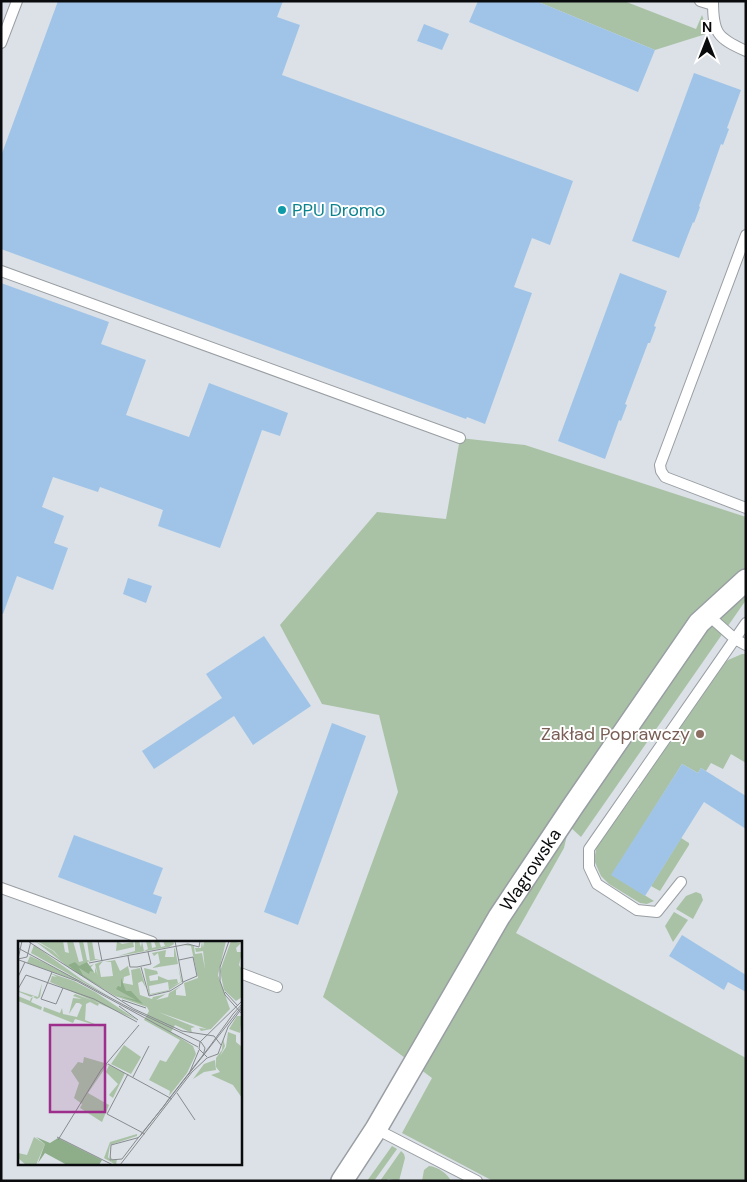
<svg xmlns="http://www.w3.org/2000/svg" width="747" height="1182" viewBox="0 0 747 1182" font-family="'DM Sans',sans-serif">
<rect width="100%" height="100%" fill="#dbe1e6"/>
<!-- green -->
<path fill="#a9c2a6" d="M536,1H624L696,29L702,15L709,33L655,50Z
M460,438L525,445L746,517V600L581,837L569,826L564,848L516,933L746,1058V1181H493L402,1133L432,1078L323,997L398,792L379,715L322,704L280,625L377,512L446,519Z
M742,654H746V763L731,754L723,769L711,763L706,771L701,768L698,773L682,764L612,875L654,901L647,904L640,903L609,884L601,876L594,860L597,845L634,791H636L639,789L637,787L723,664L728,660Z
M681,838L689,843V845L660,891L651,886Z
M696,892L701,894L703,900L693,919L676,909L686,896Z
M674,912L688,920L673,942L665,926Z
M392,1146L397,1149L374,1181H367Z
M401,1151L404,1154L405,1158L399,1181L388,1179L386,1181H380Z
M429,1166C438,1167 447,1173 451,1181H422L424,1170Z"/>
<!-- building -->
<path fill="#a0c4e8" d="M58,1H283L277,17L300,25L282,75L573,181L550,245L532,238L514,287L532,293L485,424L467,417L466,419L1,249V156Z
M478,1H536L655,50L638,92L469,22Z
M424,24L449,34L442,50L417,41Z
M694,73L741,90L727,128L729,129L723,145L721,144L699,206L700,207L694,223L693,222L679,258L632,241Z
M620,273L667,291L654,326L656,327L650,343H648L625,404L627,405L621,421L619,420L605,459L558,441Z
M1,283L109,322L101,344L146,360L126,415L189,437L209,383L288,413L280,436L262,430L220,548L158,526L163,510L100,487L98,492L53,477L42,507L64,516L54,543L68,548L53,590L17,576L3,614H1Z
M128,578L152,586L146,603L123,594Z
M264,636L311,706L253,745L234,716L154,769L142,751L222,698L206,674Z
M332,723L366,736L298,925L264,912Z
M682,764L698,773L701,768L746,796V829L704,802L645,896L611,875Z
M74,835L163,868L153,894L162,897L156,914L58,877Z
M682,935L746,975V992L728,982L724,990L669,956Z"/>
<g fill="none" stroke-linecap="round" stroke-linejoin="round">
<defs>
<path id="service" d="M700,1L713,5
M713,1C713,33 717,38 746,51
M1,43L17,1
M746,235L660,465L661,471L665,477L746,508
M1,271L460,438
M708,615L735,639L746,645
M681,882L657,912L637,910L597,884L589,867V849L746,623
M1,888L152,942
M240,973L277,987
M376,1129L477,1181"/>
<g id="minor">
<path id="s1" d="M342,1181L376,1129L499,917L573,806L699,623L746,580"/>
</g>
</defs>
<!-- service casing -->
<use href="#service" stroke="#999ea3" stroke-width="12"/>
<!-- minor casing -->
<use href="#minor" stroke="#999ea3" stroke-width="24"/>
<!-- service -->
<use href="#service" stroke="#fff" stroke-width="10"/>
<!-- minor -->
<use href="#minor" stroke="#fff" stroke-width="21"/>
</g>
<!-- markers -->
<circle fill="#0f9aa8" stroke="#fff" stroke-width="2" cx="282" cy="210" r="5"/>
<circle fill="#8d6e63" stroke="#fff" stroke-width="2" cx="700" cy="734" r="5"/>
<g text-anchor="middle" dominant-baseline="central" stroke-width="4" stroke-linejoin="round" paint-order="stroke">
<!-- culture labels -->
<g font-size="18" fill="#0d838f" stroke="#fff" text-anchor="start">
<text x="292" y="210">PPU Dromo</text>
</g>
<!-- education labels -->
<g font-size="18" fill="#785e54" stroke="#fff" text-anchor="end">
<text x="690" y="734">Zakład Poprawczy</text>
</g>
<!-- street labels -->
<g font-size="18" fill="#0a0b0d" stroke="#fff">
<text stroke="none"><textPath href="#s1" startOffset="364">Wagrowska</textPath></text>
</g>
</g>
<!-- overview -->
<g transform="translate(18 941)">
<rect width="224" height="224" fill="#dbe1e6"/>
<path d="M17,0L35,10L42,17L36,10L19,0H45L47,11L51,12L49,0H55L61,21L65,20L61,1L65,0L69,19L72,20L69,0H74L77,18H82L69,21V26L76,23L71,28L77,32V26L80,35L77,23L85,20L81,25L83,36L95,35L93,21H87L97,19L102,30L110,25L112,34L106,36L105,42L115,44L113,29L122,27L128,47L124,40L120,42L122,54L134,58L135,56L148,53L138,59L150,56L151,52L163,45L158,49V54L168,55L166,42L180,37L173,5L166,4L171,3L176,5L177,13L184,12L187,28L185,10L178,11L177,7H183L184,0L185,7L186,0H208L200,34L212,68L193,88L183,90L181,87L189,88L140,71L177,86L173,87L174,92L157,84L153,91L175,105L178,113L169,132L151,155L152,150L131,139L142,119L148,121L162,99L126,79L131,70L129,66L97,55L54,29ZM99,0L104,3L115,1L116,6L98,10ZM117,0H121L123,6L124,0L126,10L130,8L128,0H133L134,7L138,6L136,0H141L143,6L147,5L145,0H155L156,3L151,6L100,15L117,10ZM213,0L223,2L218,7L219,11H224L221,24L223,27L224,56L218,60L206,49L202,30ZM16,4L63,38L92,56L13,12ZM156,7L157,8L160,23L134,27L142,22L140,12L136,15L134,12L148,9L147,16H156ZM12,15L25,21L66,42L9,22ZM160,24L164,41L162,42L150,50L131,54L126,27L139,30L140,33L131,35L132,40L140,39V35L150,39L159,38L160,42L151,46L163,41ZM150,41L151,49L132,53L131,45ZM32,32L56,40L77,51L119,79L32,41L34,35L39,36ZM24,42L22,56L19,58L15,56L13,61L24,66L23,69L0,60V55L12,60L13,57L15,56H17L15,55L13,56L1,51V50L20,56ZM57,53L81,62L80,65L72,61L68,63L67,79L84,86L57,78L55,82L25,70L26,66L42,72L44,67L45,73L59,76L64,64L61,62H58L51,73L55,57L64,58L55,55ZM219,75H224L222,92L211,88ZM210,91L218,94V101L224,106V157L215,144L193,134L202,131L198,126V117L204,109L205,98L207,105L202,115L208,106ZM106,104L123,116L113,133L93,123ZM66,116L90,123L70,152L91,164L84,181L62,167L64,163L56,157L61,142L53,130L60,121L65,122ZM197,119L198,129L186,131L175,138L186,123ZM91,124L107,132L95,157L91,154L100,143L88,131ZM119,193V195L92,204L90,216L94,221L91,214L95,219L99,218L98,224L86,217L92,201ZM16,196L27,203L18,224H8L0,217V212L9,214Z" fill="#a9c2a6" fill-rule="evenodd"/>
<path d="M57,21L61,25L69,21L76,31L72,30L71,33L61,27L65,34L87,48L61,33L50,24ZM103,37L108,50H113L125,63L98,54L118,59L98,48L100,45L103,46ZM18,196L32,202L40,197L84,219L81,224H49L27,212L20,222L27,203Z" fill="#8dae89"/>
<path fill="none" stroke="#878b8f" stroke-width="1" d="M80,0L84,20M211,0L202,26V40L207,54L224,73M11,1L116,68L164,90L196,95L203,104M0,7L115,69L183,101L187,107L185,115M110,15L112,26H119L133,23L130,11M0,18L9,16L13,0M0,18L4,0M1,19L59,40L180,106M161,19L175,16L179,35L165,41M71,22L170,3L181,6L182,0M123,26L131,55L152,50L165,42L157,0M34,31L23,58L38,63L45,47M0,36L7,21M0,48L8,34L76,58L119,81M207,51L220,65M104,59L128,67M224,63L215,73L192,105L150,159L146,165L124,192L122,195L120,197L104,218L92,219L93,204L119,197L121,196L123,194L224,65M101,65L120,79M189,116L181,108L182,101L224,60M90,123L154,158M110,133L89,173L127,193M171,133L181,109M115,136L131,105M159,152L177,179M39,196L95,224M40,199L83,129L121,84M102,224L174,131L189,117L200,113L210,86L224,67"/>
<path fill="#9d2e8c" fill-opacity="0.15" stroke="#9d2e8c" stroke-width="2.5" d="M32,84H87V171H32Z"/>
<rect width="224" height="224" fill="none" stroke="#0a0b0d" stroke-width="2.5"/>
</g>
<!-- border -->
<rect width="747" height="1182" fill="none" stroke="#0a0b0d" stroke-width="5"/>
<!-- north arrow -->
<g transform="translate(707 40)" stroke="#ffffff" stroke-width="4" paint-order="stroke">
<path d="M0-4L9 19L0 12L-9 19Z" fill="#0a0b0d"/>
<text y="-8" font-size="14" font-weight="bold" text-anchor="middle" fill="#0a0b0d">N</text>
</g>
</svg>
